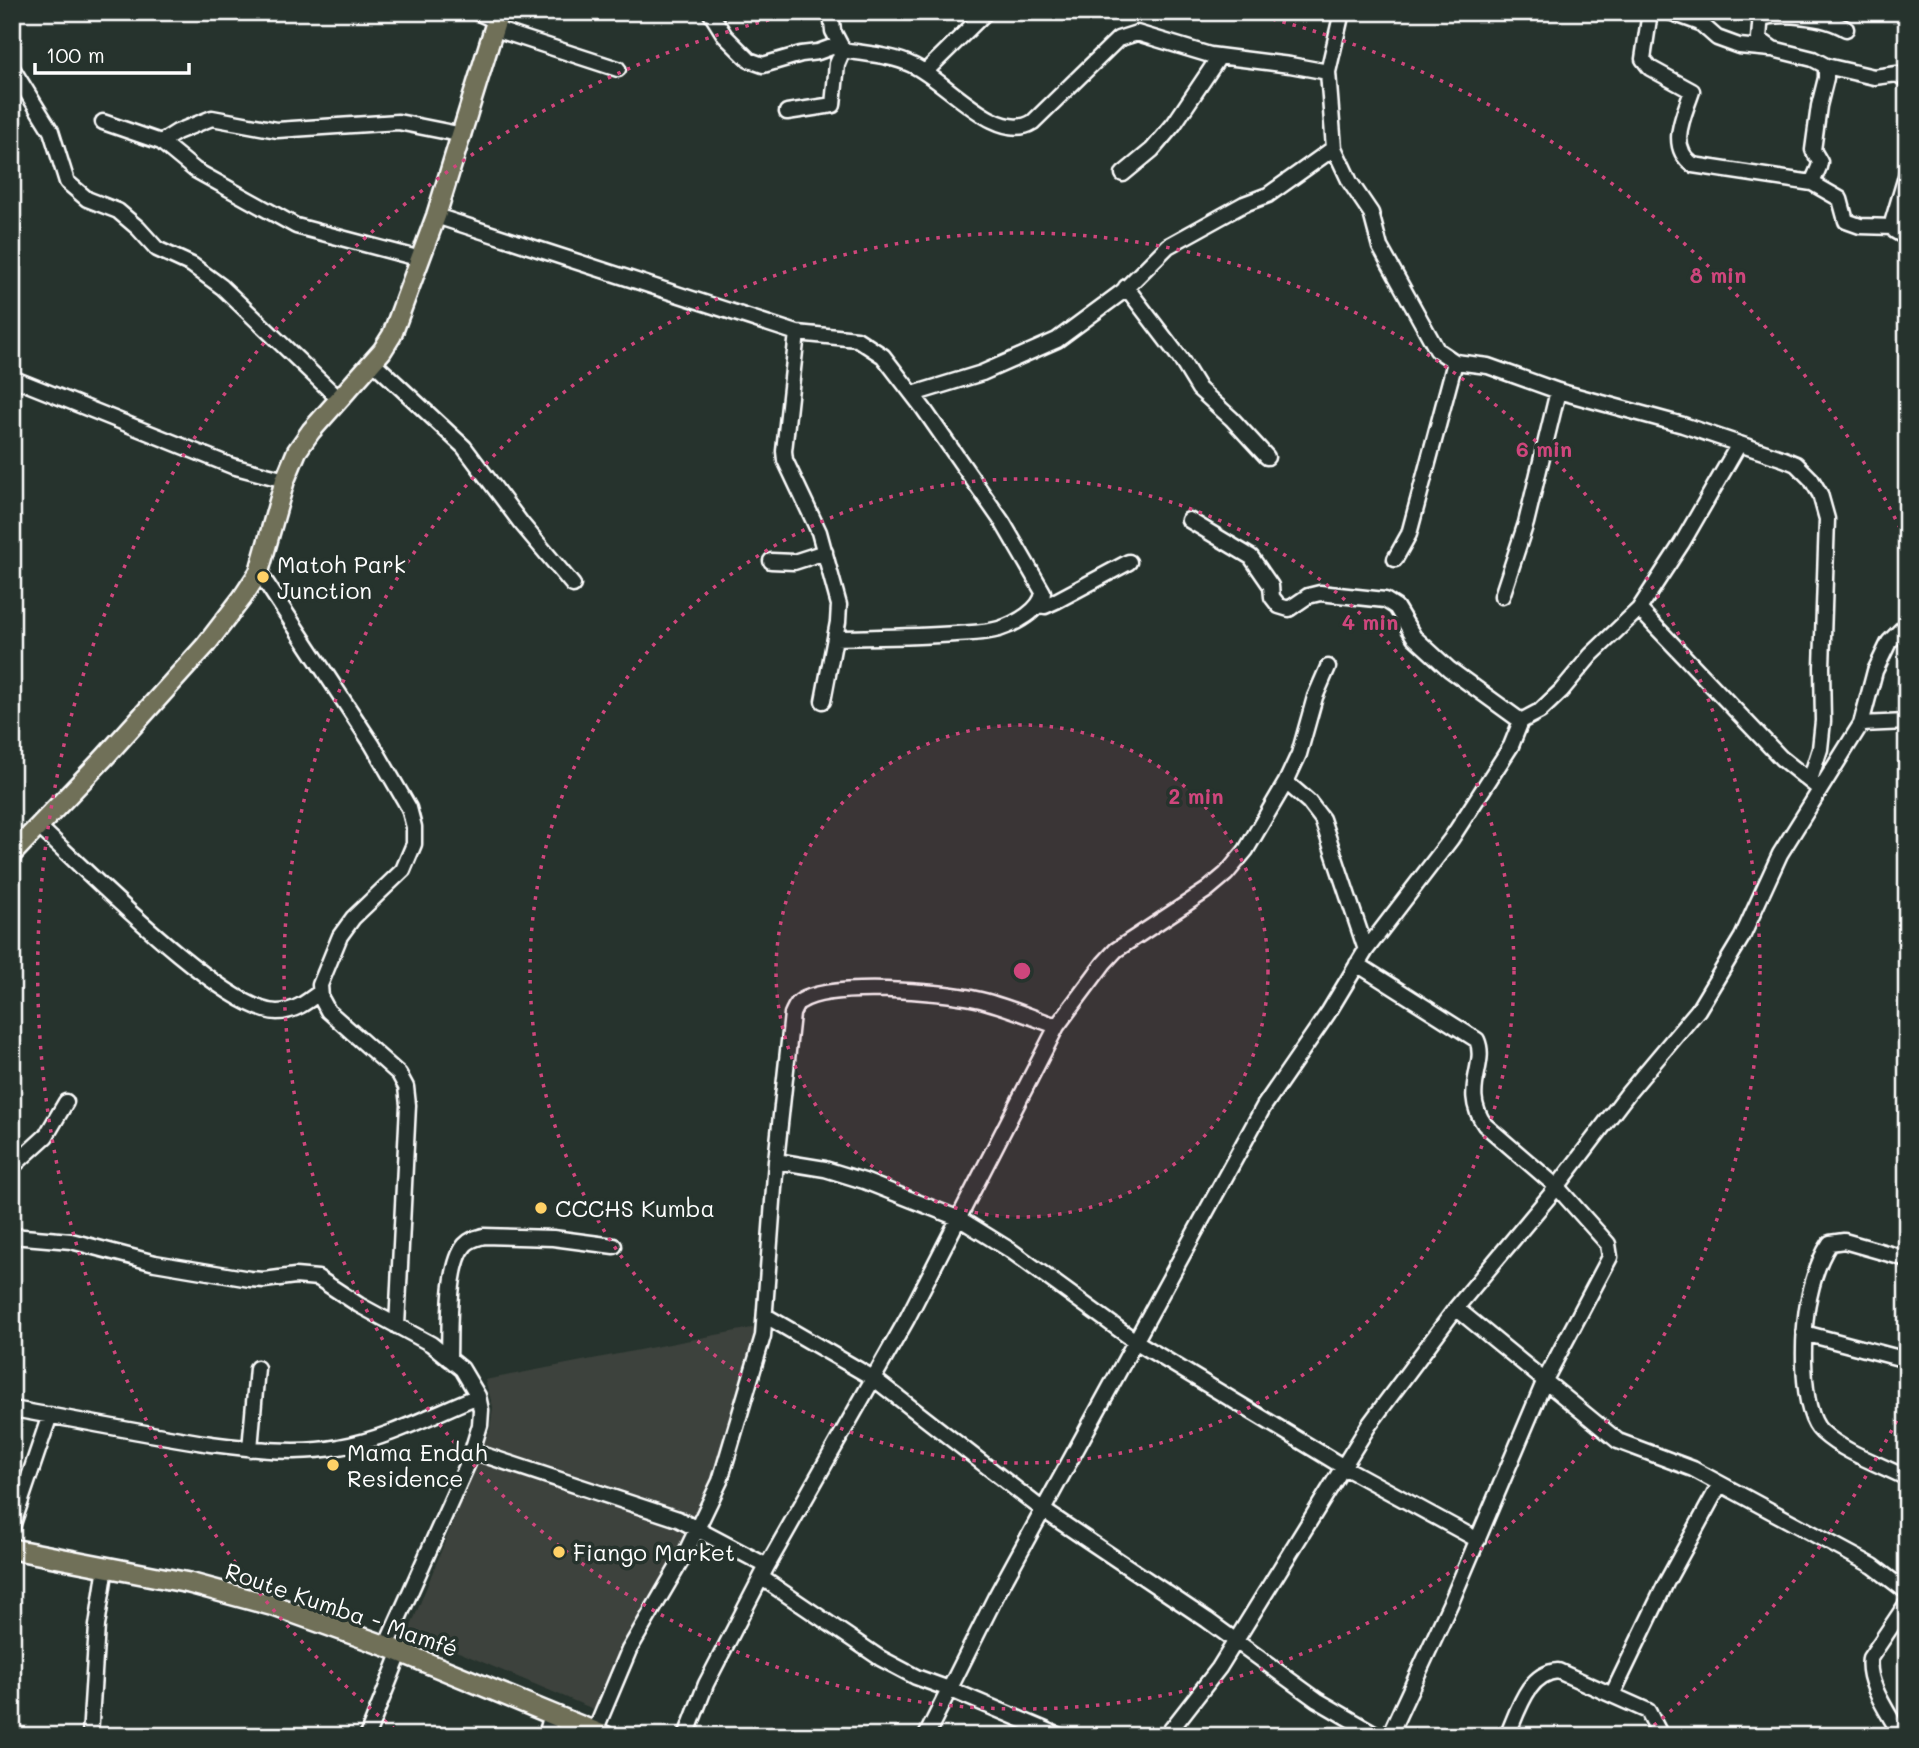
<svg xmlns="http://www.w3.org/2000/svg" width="1919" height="1748" viewBox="0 0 1919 1748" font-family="Mali,sans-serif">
<rect width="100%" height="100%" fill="#26332d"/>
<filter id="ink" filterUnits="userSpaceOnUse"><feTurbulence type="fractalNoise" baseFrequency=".0143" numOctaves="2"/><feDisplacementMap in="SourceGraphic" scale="14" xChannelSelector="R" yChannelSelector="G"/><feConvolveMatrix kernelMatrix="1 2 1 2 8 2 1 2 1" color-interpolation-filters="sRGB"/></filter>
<g filter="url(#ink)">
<!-- built -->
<path fill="#3c423c" d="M762,1326L719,1472L623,1656L598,1711L409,1631L490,1429L493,1407L485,1380Z"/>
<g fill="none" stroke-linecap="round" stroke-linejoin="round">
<defs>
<path id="minor" d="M476,12L497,21
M710,12L725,36L749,60L763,65L801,54L818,52L840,44
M831,12L833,31L843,50C866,54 891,55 912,65C945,79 997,145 1033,122L1118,39L1137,33L1210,55L1290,65L1328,72
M1650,12L1643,59L1650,68L1692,91C1684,116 1667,146 1693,165L1812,183
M1670,12L1700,23L1717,38L1739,46L1771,49
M1761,12L1759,39L1773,49L1813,59L1826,66V78L1819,106L1813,150L1820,162L1819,167L1812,183L1840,199L1846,221L1860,226L1893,227
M1759,19C1780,11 1827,17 1846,29
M495,29L618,69
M1826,66L1874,77L1897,74L1907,80
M12,68L51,131L67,182L87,199L118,211L138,228L157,249L192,265L222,287L340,400
M926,71L986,12
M787,112L833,105L837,64L843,50
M103,122L161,142L195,170L296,226L421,259
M161,142L177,132L212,118L277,130L398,122L463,135
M1334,148L1328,72L1342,12
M1907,173L1893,220L1895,231L1907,238
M1123,174L1152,150L1174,124L1219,57
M436,216L797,333L784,451L785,460L819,532L839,605L838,622L823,701
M1126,287L1180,358L1199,389L1232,419L1267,457
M797,333L857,339L883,356L923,408L1003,523L1043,592C1042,610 1015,624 999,629C986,633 970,633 956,634C916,637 876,637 836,638
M373,362L464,447L521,523L573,585
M12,378L232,466L285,480
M913,394L982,373L1057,340L1122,292L1168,246L1244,204L1268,195L1334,148L1350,182L1371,213L1380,247L1437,350L1455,362L1488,366L1558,391L1683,425L1784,459L1796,464L1811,479L1820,494L1827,519L1822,667L1823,721L1820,749L1810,780
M1189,520L1251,557L1271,586L1272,597L1279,606L1289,609L1308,596L1320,593L1385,600L1396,607L1414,637L1449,669L1521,721
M1395,559L1409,534L1455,362
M771,561L794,562L825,552
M259,572L372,744L409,808L414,827V844L403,870L353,918L340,936L320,985L321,998L328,1011L399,1074L406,1087L408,1105L397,1326
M1502,596L1526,523L1558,391
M1039,605L1045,606L1056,601L1129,562
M1639,609L1781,758L1816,786
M1861,724L1907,722
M1286,782L1309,802L1322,819L1366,950
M38,826C82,866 225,1012 277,1012C294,1012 307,1002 320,992
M1357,964L1477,1040C1488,1065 1460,1091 1485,1125L1557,1187L1608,1244L1610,1257L1545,1380L1452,1600L1389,1736
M776,1161L825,1169L864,1181L960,1219L1010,1250L1135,1341L1342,1466L1478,1540
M12,1167L46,1136L66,1102
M12,1236L71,1241L155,1263L250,1279L264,1280L295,1276L318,1278L359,1305L431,1344L462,1369L478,1396L481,1410L480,1425L469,1461L386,1646
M1907,1259L1844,1241L1830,1243C1819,1259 1813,1279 1809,1298C1802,1327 1799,1412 1822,1432C1845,1453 1879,1464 1907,1478
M1456,1308L1618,1441L1693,1469L1873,1566L1907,1592
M766,1316L873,1378L1043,1510L1207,1620L1317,1700L1379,1736
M1804,1333L1907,1360
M449,1359C450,1331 447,1266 465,1245C470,1239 477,1238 484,1236L553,1238L614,1246
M12,1409C79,1420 144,1434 211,1444C252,1449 298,1455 339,1447C387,1439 433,1414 478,1396
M250,1449L257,1368
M472,1451L678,1519L767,1566
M12,1527L50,1415
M762,1578L880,1658L916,1677L949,1689L1060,1736
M1612,1695L1666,1583L1720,1484
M595,1731L629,1650L684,1556L720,1481L763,1336L776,1161L792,1014C794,1010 796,1003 801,1001C831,982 940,991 976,999C1004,1005 1030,1017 1057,1026
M90,1736L97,1626L106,1566
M367,1736L401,1651
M546,1736L552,1713
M686,1736L706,1684L767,1566L907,1319L1057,1026L1104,963L1116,950L1207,890L1226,874L1246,850L1286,782L1299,754L1315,697L1328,667
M926,1736L996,1596L1264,1106L1328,1013L1366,950L1451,839L1511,746L1521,721L1540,711L1561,691L1591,655L1639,609L1682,543L1739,444
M1166,1736L1219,1668L1369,1425L1456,1308L1557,1187L1629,1092L1698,1010L1742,937L1780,854L1861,724L1875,671L1889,642L1907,624
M1507,1736C1518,1712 1527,1673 1558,1671L1648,1711L1661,1736
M1901,1736C1889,1713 1866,1684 1870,1658L1907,1603"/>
<path id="major" d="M12,854L104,758L205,646L242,598L259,572L285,480L297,451L311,431L382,351L392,335L436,216L499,12"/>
<path id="highway" d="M12,1549L189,1583L274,1606L386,1646L605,1736"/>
</defs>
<!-- minor casing -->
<use href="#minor" stroke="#fff" stroke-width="19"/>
<!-- major casing -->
<use href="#major" stroke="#fff" stroke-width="23"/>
<!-- highway casing -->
<use href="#highway" stroke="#fff" stroke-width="24"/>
<!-- minor -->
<use href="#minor" stroke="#26332d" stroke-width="14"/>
<!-- major -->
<use href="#major" stroke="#706f59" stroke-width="18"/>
<!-- highway -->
<use href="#highway" stroke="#706f59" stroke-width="19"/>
</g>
</g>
<!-- distance rings -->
<circle cx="1022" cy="971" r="246" fill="#ce467c" fill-opacity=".12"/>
<g fill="none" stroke="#ce467c" stroke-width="3.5" stroke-dasharray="3.5 7">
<circle cx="1022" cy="971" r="246"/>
<circle cx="1022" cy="971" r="492"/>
<circle cx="1022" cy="971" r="738"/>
<path d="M1906 1402A984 984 0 0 1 1641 1736M403 1736A984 984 0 0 1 792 14M1252 14A984 984 0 0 1 1906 540"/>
</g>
<!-- markers -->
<g fill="#ffd166" stroke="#26332d" stroke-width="2.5">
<circle cx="263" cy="577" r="7"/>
<circle cx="541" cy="1208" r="7"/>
<circle cx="333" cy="1465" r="7"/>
<circle cx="559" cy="1552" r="7"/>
</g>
<g text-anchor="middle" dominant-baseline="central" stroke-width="7" stroke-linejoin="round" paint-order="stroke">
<!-- poi labels -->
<g font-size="23" fill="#fff" stroke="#26332d" text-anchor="start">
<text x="277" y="564">Matoh Park<tspan x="277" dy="26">Junction</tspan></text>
<text x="555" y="1208">CCCHS Kumba</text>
<text x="347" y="1452">Mama Endah<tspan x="347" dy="26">Residence</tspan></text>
<text x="573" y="1552">Fiango Market</text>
</g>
<!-- street labels -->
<g font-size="23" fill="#fff" stroke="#26332d">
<text transform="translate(342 1609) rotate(19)">Route Kumba - Mamfé</text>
</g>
</g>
<circle cx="1022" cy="971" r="10" fill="#ce467c" stroke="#26332d" stroke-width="3.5"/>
<g font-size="21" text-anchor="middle" font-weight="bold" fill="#ce467c" stroke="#26332d" stroke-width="7" stroke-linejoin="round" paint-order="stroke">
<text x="1718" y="283">8 min</text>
<text x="1544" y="457">6 min</text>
<text x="1370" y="630">4 min</text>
<text x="1196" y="804">2 min</text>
</g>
<!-- margin -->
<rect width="1919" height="1748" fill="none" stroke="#26332d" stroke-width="42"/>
<rect x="21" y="21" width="1877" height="1706" fill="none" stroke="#fff" stroke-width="2.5" filter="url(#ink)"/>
<!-- scale -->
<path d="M35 63v10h154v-10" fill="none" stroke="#ffffff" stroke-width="3.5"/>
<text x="46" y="63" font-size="21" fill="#ffffff" stroke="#26332d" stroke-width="5" paint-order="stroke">100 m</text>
</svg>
